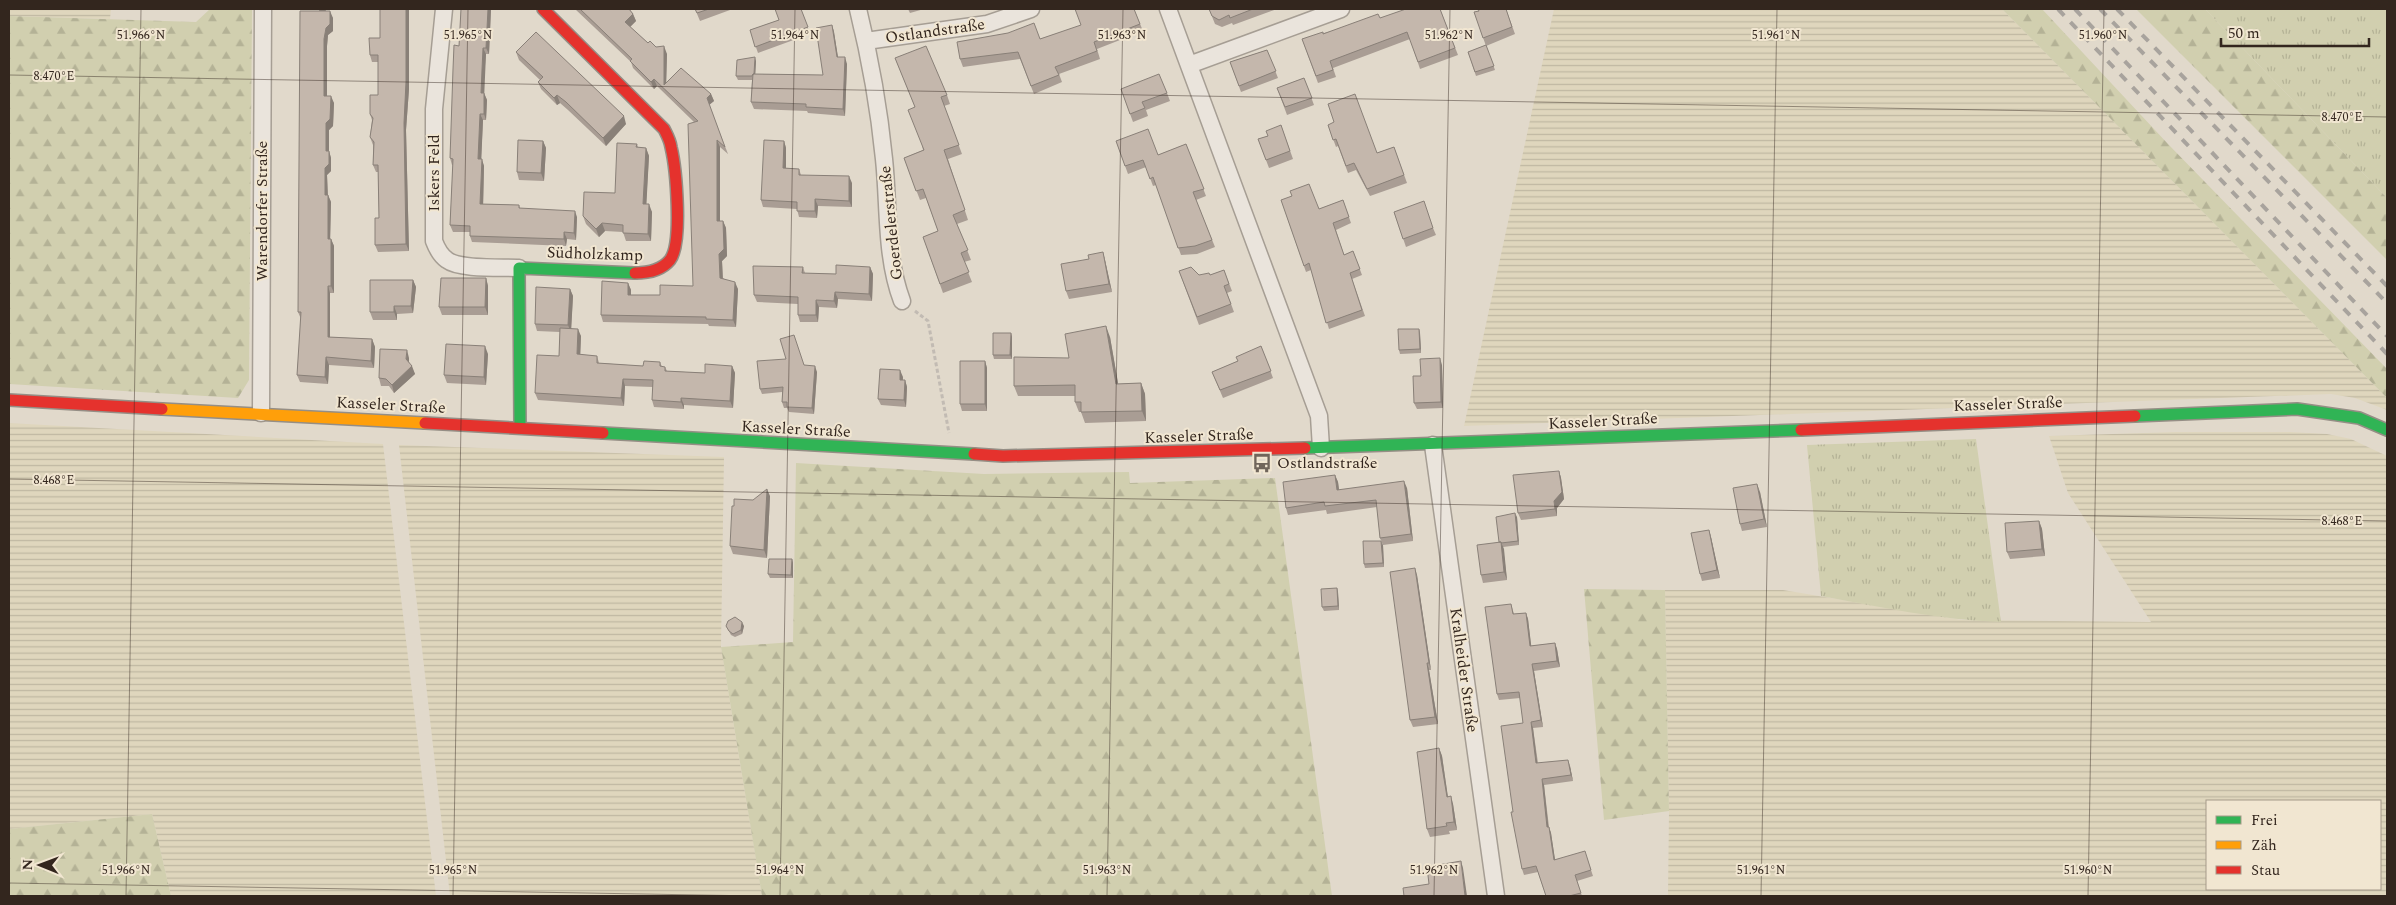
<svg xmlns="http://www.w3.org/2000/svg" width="2396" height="905" viewBox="0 0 2396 905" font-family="Spectral,serif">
<defs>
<pattern id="farmland-rules" width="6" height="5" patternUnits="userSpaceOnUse" patternTransform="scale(1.25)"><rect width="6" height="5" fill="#dfd6bd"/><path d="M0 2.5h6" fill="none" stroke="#c0b8a2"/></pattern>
<pattern id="grass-tufts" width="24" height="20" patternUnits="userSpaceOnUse" patternTransform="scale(1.25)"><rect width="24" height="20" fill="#d1cfaf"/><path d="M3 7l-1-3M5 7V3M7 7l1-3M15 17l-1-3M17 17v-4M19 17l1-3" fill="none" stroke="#b4b296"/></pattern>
<pattern id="forest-firs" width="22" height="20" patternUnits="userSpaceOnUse" patternTransform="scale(1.25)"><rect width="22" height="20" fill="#d1cfaf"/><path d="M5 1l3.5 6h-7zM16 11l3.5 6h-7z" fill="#b4b296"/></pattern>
</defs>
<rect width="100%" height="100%" fill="#e1d9cb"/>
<!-- farmland -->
<path fill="url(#farmland-rules)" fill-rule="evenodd" d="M9,9H111L110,19L9,16Z
M1554,9H2002L2387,398V410L2355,398L2331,394L1464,426Z
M9,423L383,444L436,896H171L152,814L9,829Z
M2176,432H2290L2327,434L2351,439L2387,456V896H1668L1669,811L1665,590H1783L1962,620L2151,622L2068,493L2049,436ZM2207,801H2380V889H2207Z
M399,445L724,457L721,647L762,896H450Z"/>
<!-- grass -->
<path fill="url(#grass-tufts)" d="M2205,9H2387V198Z
M1976,439L2001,622C1940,620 1881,607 1821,596L1807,445Z"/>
<!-- forest -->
<path fill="url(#forest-firs)" d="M210,9H252L249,380L238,398L9,384V16L196,22Z
M2002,9H2042L2168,144L2387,369V398Z
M2136,9H2205L2387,198V260Z
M796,463L984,474L1129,472L1130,483L1275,478L1332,896H762L721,647L793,642Z
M1584,589L1665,590L1669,811L1604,820Z
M152,814L171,896H9V829Z"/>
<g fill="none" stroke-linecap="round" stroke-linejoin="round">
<defs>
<path id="street" d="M444,9L434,109V241C437,249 440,255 447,260C460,270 502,267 519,268
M858,9C870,58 879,108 884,159C889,206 885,256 902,301
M1168,9L1319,416L1321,448
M866,41L987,24L1031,9
M1189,65L1341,9
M261,413L263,9
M1433,445L1496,896"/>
<path id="fast" d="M2135,416L2297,409L2359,418L2387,430
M520,428L519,268L635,273
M603,433L974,454
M1305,448L1801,430"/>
<path id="slow" d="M162,409L425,423"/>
<path id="jam" d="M543,9L664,129C667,135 670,140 671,147C676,168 683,243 670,260C661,271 648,273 635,273
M9,400L162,409
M425,423L603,433
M1801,430L2135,416
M974,454L1003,456L1305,448"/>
</defs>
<!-- street casing -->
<use href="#street" stroke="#a69e94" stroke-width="19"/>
<!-- fast casing -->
<use href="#fast" stroke="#958e85" stroke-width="14"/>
<!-- slow casing -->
<use href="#slow" stroke="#958e85" stroke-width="14"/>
<!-- jam casing -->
<use href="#jam" stroke="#958e85" stroke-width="14"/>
<!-- path -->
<path stroke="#c2bbb3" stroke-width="3" stroke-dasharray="4 2.5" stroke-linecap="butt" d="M915,311L928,321L949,433"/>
<!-- street -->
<use href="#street" stroke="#eae4dc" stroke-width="16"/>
<!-- fast -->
<use href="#fast" stroke="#30b455" stroke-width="11"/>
<!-- slow -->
<use href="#slow" stroke="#ff9f0a" stroke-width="11"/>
<!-- jam -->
<use href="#jam" stroke="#e5322d" stroke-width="11"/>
<!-- rail -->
<path stroke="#a8a39d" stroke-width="4" stroke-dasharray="9 9" stroke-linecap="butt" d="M2058,9L2387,354
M2075,9L2387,336
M2100,9L2387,303
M2117,9L2387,286"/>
</g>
<!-- wall -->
<path fill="#a99d94" d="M319,9H326V11L333,18V31L328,35L327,46V96L334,103L333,126L329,130V151L331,158V171L327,175L328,195L331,202L330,239H331L334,246V293H330V337L372,339L375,347L374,368L329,365L328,384L300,382L297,375L301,319L298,312L320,11Z
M380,9H409V89L406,130L409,251L378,252L375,245L379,218L378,172H376L373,165V145L370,137L372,120L370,114L378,95V62H372L370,55L380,38Z
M461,9H491L489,54H486L484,77V93L487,100L486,120H483L481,159L484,166L483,204L519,205L520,208L577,217L576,240L567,239L566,246L472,242L470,236V232H453L450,225L453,165H452L450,158L459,46Z
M575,9H629L633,14L636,21L630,27L648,43L667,54L666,82L711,94L714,101L709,105L728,154L720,147V221H723L726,228L727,256L722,261L723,278L738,289L736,327L709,326L708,324L603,322L601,315L628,283L631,290V295H660L693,286L694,122L657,86L654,89L633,68L631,62Z
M695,9H730V10L700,21Z
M801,9L810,34L758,53L750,30L779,20Z
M908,9H924L910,13Z
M1134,9L1143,31L1097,49L1100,59L1059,74L1062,82L1034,94L1020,59L963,67L960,59L1040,39Z
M1209,9H1277L1233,25L1232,23L1222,27L1215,24Z
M1440,9L1458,55L1420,69L1410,39L1333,68L1336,77L1318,83L1302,39L1380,18Z
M1506,9L1515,34L1486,46L1474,12Z
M832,25L834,32L838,57L847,64L845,116L808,113L807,111L754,109L751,102L752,80H738L736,76L756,61L755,74L823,75Z
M1486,45L1495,70L1476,76L1468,52Z
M1267,50L1278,78L1241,92L1230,62Z
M516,52L626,124L606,146L568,110L560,103L557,105L541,89L538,82L540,80L519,60Z
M895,58L947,95L950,104L944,106L962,154L948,159L968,220L957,224L971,260L964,262L972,282L943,293L923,237L938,231L926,198L920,200L904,158L923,150L915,107Z
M1304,78L1314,105L1287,115L1277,88Z
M1121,89L1167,93L1170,101L1146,110L1148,116L1133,122Z
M1281,125L1293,159L1269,168L1258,139L1268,136Z
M1328,125L1377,153L1394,147L1407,183L1370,196L1356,170L1348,173L1338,146L1336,147Z
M543,141L546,148L544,181L519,180L517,172Z
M784,141L786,148V168L799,169L801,175L852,183V207L818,206L817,218L799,217L797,209L763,207L761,200Z
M1116,141L1158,155L1186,144L1206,196L1196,200L1215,247L1197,254L1181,255L1156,185L1153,186L1146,167L1128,174Z
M637,144L638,147L646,148L649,156L646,204L652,212L651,241H626L623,232L605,231L599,237L586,224L583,216L615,193Z
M1281,200L1319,209L1343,200L1351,223L1336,230L1344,255L1353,251L1362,275L1352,279L1365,316L1329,329L1311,270L1306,272Z
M1394,212L1433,228L1436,235L1406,247Z
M1103,252L1105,260L1112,292L1069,299L1066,291L1089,259Z
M803,267L805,273L836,274L870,267L873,274L872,301L838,299L837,308L819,307L818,322H800L798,315V304L757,302L754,295Z
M1224,270L1232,291L1227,293L1234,312L1199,325L1179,271L1199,275H1210Z
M486,278L488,286V315H442L439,307Z
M413,280L416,287L413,313L397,314V320H373L370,312Z
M570,289L573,296L571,328L581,336L580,355L597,356L599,363L643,366L660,362L662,367H665L667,371L705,373L732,366L735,373L733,408L684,405V409L654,407L652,400L653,387L625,386L624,406L538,400L535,393L559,356L560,332L537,331L535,324Z
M1419,329L1420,333L1421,353L1400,354L1399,350Z
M1011,333L1012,337V359H994L993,355Z
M1110,337L1118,384L1141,383L1145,394L1146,421L1085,423L1081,412H1079L1075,402V396H1018L1014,386Z
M1261,346L1273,378L1223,398L1212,372L1238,361Z
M488,354L486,385L447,383L444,375Z
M409,358V362L415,374L394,393L389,386H381L379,378Z
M985,361L987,368V411H962L960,404Z
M804,365L817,372L814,414L789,412L787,408H784L782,402V392L762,394L760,389Z
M1442,365L1443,408L1417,409L1414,403L1421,376Z
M903,377V380H905L907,387L906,407L881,405L878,399Z
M1559,471L1561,478L1564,499L1557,508V516L1521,520L1518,513Z
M1335,475L1338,482L1339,490L1407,488L1413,541L1383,545L1380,538L1377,507L1327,514L1326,510L1288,515L1286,508Z
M1760,492L1767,527L1742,531L1740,524Z
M770,496L767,558L733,554L730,546L753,500Z
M1517,517L1519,545L1503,547L1507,580L1483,583L1481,575L1499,542Z
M2039,521L2042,529L2045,556L2010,559L2007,552Z
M1709,530L1711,537L1720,578L1702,581L1700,574Z
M1383,545L1384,567L1365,568L1364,564Z
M792,559L793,563V578H770L768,574Z
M1417,575L1431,670H1429L1438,724L1413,727L1410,720Z
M1337,588L1338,592L1339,610L1324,611L1322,607Z
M1511,604L1514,614L1526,613L1528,619L1531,646L1555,643L1557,649L1560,667L1534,671L1543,727L1533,728L1538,763L1570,766L1573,781L1544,785L1549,827L1551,833L1555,860L1587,858L1593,876L1577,881L1582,896H1546L1538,872L1524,875L1522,869L1513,812L1523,723L1520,698L1499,700L1497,694Z
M726,626H744L742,634L735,637L731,635Z
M1439,748L1442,756L1448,797L1453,804L1457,830L1449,831L1450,834L1430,837L1427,829Z"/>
<!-- shaded-wall -->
<path fill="#898078" d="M321,9H326L323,18L320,11Z
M406,9H409V89L406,130L409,251L406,244L404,123Z
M488,9H491L489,54L486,48Z
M330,11L333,18V31L328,35L327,46V103L324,96V39L326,28Z
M633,14L636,21L628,29L625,22Z
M832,25L834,32L839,64L837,57Z
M664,46L667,54L666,91L664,85Z
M483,48L486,54L484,100L481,93Z
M755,57L756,61L755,80L754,76Z
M845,57L847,64L845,116L843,109Z
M654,79L657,86L654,89L651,82Z
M484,93L487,100L486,120L484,114Z
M711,94L714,101L709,105L707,98Z
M557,95L560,103L557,105L554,98Z
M331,96L334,103L333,126L329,130V158L326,151V123Z
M480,114L483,120L481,166L478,159Z
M624,116L626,124L606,146L603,138Z
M717,140L720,147V228L717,221Z
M543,141L546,148L544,181L541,173Z
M784,141L786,148V175L783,168Z
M646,148L649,156L646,212L643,204Z
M329,151L331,158V171L327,175L328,202L325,195V168Z
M482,159L484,166L483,210L480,204Z
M849,176L852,183V207L849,201Z
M328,195L331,202L330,246L328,239Z
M815,199L818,206L817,218L815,211Z
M649,204L652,212L651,241L648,234Z
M575,211L577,217L576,240L574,233Z
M723,221L726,228L727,256L722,261L723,285L720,278L719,254Z
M602,223L605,231L599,237L596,229Z
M564,232L567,239L566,246L564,239Z
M331,239L334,246V293L331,286Z
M1103,252L1105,260L1112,292L1109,284Z
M870,267L873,274L872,301L869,294Z
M486,278L488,286V315L485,307Z
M413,280L416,287L413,313L411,306Z
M735,282L738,289L736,327L733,320Z
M628,283L631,290V302L628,295Z
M328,286L330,293V344L328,337Z
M570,289L573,296L571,333L568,325Z
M835,292L838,299L837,308L834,301Z
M816,300L819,307L818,322L816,315Z
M394,306L397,314V320L394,312Z
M1106,326L1110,337L1120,394L1116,384Z
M578,329L581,336L580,362L577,354Z
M1419,329L1420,333L1421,353L1420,349Z
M1011,333L1012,337V359L1010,355Z
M372,339L375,347L374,368L371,361Z
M485,346L488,354L486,385L484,377Z
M407,350L409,358V367L406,359Z
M326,357L329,365L328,384L325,377Z
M1440,358L1442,365L1443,408L1441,402Z
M985,361L987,368V411L985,404Z
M412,366L415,374L394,393L392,385Z
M732,366L735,373L733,408L730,401Z
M815,366L817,372L814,414L812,408Z
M900,370L903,377L902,386L900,380Z
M623,379L625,386L624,406L621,398Z
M905,380L907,387L906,407L904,400Z
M1141,383L1145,394L1146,421L1142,411Z
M681,398L684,405V409L681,402Z
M1559,471L1561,478L1564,499L1557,508V516L1555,509L1554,501Z
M1335,475L1338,482L1340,497L1337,490Z
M1404,481L1407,488L1413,541L1411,534Z
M1757,484L1760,492L1767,527L1764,519Z
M767,489L770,496L767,558L764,550Z
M1515,513L1517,517L1519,545L1518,541Z
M2039,521L2042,529L2045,556L2042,549Z
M1709,530L1711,537L1720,578L1717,570Z
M1381,541L1383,545L1384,567L1383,563Z
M1501,542L1504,549L1507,580L1504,572Z
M792,559L793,563V578L791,575Z
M1415,568L1417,575L1431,670L1429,663Z
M1337,588L1338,592L1339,610L1338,606Z
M1526,613L1528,619L1532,652L1530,646Z
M742,622L744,626L742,634L741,630Z
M1555,643L1557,649L1560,667L1557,661Z
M1427,663L1429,670L1438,724L1435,717Z
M1532,664L1534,671L1543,727L1541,720Z
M1531,722L1533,728L1538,769L1536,763Z
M1439,748L1442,756L1449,805L1447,797Z
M1568,760L1570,766L1573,781L1571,775Z
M1542,779L1544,785L1549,833L1547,827Z
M1451,796L1453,804L1457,830L1454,822Z
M1549,827L1551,833L1556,866L1554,860Z
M1461,861L1463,868L1467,896H1465Z"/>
<!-- building -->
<path fill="#c4b7ac" stroke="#898078" d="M319,9H321L320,11H330V24L326,28L324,39V96H331L330,119L326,123V151H329V164L325,168V195H328V239H331V286H328V337L372,339L371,361L326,357L325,377L297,375L301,312H298L300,11H320Z
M380,9H406V82L404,123L406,244L375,245V218H379L378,165H373L374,142L370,137L373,118L370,114V95H378V55H370L369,38H380Z
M461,9H488L486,48H483L482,70L481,93H484V114H480L478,159H482L480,204L519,205V208L575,211L574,233L564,232V239L470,236V226L450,225L453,159L450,158L453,69L454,45L459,46Z
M580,9H629L633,14L625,22L648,43L650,41L656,47L664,46V85L681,68L711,94L707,98L725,147L717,140V221H723L724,249L719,254L720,278L735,282L733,320L706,319V317L601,315L602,281L628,283V295H660V285L693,286L688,124L698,121L654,79L651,82L630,61L632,59Z
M695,9H709L697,13Z
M775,9H801L808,27L755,47L750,30L779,20Z
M1075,9H1134L1140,24L1094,42L1097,51L1055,67L1059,75L1031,86L1018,52L960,59L957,42L1008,33L1034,23L1040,39L1081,25Z
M1209,9H1253L1230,18L1229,15L1219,20L1212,16Z
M1406,9H1440L1455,48L1418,62L1407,32L1330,61L1333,70L1316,76L1302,39L1323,32V34L1378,14L1380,18Z
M1478,9H1506L1512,27L1483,38L1474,12L1479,11Z
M832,25L837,57H845L843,109L806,107V104L751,102L753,74L823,75L816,28Z
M536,32L624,116L603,138L566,102L557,95L554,98L538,82L543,77L516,52Z
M1486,45L1494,66L1475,72L1468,52Z
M926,46L947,95L941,97L959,145L944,150L965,210L953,215L968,250L961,253L969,272L940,284L923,237L938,231L923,189L916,191L904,158L924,150L908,110L915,107L895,58Z
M1267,50L1276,71L1239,86L1230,62Z
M755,57L754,74H753L752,76H736L737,60Z
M1159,74L1167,93L1142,102L1145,108L1130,114L1121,89Z
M1304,78L1312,98L1285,107L1277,88Z
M1355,94L1377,153L1394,147L1404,175L1367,189L1354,163L1346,166L1336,139L1333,140L1328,125L1334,122L1328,104Z
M1281,125L1290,151L1266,160L1258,139L1268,136L1266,131Z
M1148,129L1158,155L1186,144L1204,189L1193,192L1212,240L1195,246L1178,248L1153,177L1150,179L1143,160L1125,166L1116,141Z
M518,140L543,141L541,173L517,172Z
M764,140L784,141L783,168L799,169V175L849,176V201L815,199V211H797V202L761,200Z
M617,143L637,144L636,147L646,148L643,204H649L648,234L623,233V225L602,223L596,229L583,216L584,192L615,193Z
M1309,184L1319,209L1343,200L1349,217L1333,223L1344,255L1353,251L1360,269L1350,273L1362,310L1326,323L1309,263L1304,266L1281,200L1292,196L1290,191Z
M1424,201L1433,228L1403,239L1394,212Z
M1103,252L1109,284L1066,291L1061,264L1089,259L1088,255Z
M836,265L870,267L869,294L835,292L834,301L816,300V315H798V297L754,295L753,266L803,267L802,273L836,274Z
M1191,267L1199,275L1209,273L1210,275L1224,270L1229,284L1224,286L1231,304L1197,317L1179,271Z
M441,278H486L485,307H439Z
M370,280H413L411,306H394V312H370Z
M536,287L570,289L568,325L535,324Z
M1106,326L1116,384L1141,383L1142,411L1081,412V402H1075V385L1014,386V357L1069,358L1065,334Z
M560,328L578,329L577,354L597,356V363L643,366L644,361L660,362V366L665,367V371L705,373V364L732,366L730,401L681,398V402L652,400L653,380L623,379L621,398L535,393L537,355L559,356Z
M1398,329H1419L1420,349L1399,350Z
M993,333H1011L1010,355H993Z
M794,335L804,365L815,366L812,408L787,407V402H782L783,387L760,389L757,361L786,359L780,339Z
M446,344L485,346L484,377L444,375Z
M1261,346L1271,371L1220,390L1212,372L1238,361L1236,357Z
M380,349L407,350L406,359L412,366L392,385L386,379L379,378Z
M1440,358L1441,402L1414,403L1413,376H1421L1420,359Z
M960,361H985V404H960Z
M880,369L900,370V380H905L904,400L878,399Z
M1559,471L1562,492L1554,501L1555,509L1518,513L1513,475Z
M1335,475L1337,490L1404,481L1411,534L1380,538L1376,500L1325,506L1324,502L1286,508L1283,482Z
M1757,484L1764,519L1740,524L1733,488Z
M767,489L764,550L730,546L732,506H734V499L753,500Z
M1515,513L1518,541L1501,543V542H1499L1496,517Z
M2039,521L2042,549L2007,552L2005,523Z
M1709,530L1717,570L1700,574L1691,533Z
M1363,541H1381L1383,563L1364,564Z
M1501,542L1504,572L1481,575L1477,545Z
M769,559H792L791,575L768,574Z
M1415,568L1429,663H1427L1435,717L1410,720L1390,572Z
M1337,588L1338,606L1322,607L1321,589Z
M1511,604L1513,614L1526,613L1530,646L1555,643L1557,661L1532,664L1541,720L1531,722L1536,763L1568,760L1571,775L1542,779L1547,827H1549L1554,860L1585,851L1591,870L1575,875L1581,893L1569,896H1546L1536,866L1522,869L1511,812H1513L1501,726L1523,723L1519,692L1497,694L1485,607Z
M735,617L742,622L741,630L733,634L729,631L726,626L728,621Z
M1439,748L1447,797L1451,796L1454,822L1446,823L1447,826L1427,829L1417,752Z
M1461,861L1465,896H1404L1403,888L1429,884L1427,867Z"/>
<!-- ticks -->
<path fill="none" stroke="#33261e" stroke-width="1" stroke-opacity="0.45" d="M9,75L2387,117M9,479L2387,521M9,883L758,896M126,896L141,9M453,896L468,9M780,896L795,9M1107,896L1123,9M1434,896L1450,9M1761,896L1777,9M2088,896L2104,9"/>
<!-- icons -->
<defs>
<symbol id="bus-bare" viewBox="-9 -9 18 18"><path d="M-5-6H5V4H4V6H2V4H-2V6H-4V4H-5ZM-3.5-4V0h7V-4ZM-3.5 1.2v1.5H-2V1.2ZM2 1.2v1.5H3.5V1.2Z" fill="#70655b" stroke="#f1e6d1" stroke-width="2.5" paint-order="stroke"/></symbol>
</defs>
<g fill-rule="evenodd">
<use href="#bus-bare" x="1248" y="449" width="28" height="28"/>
</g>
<g text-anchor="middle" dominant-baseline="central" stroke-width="4" stroke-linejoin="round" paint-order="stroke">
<!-- street labels -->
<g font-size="16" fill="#33261e" stroke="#f1e6d1">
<text transform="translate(935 31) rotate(-8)">Ostlandstraße</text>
<text transform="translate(434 173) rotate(-90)">Iskers Feld</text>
<text transform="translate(262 211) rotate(-90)">Warendorfer Straße</text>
<text transform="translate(891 223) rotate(-96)">Goerdelerstraße</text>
<text transform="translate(595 254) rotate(2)">Südholzkamp</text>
<text transform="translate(2008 404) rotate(-2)">Kasseler Straße</text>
<text transform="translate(391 405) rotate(3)">Kasseler Straße</text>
<text transform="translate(1603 421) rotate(-3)">Kasseler Straße</text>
<text transform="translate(796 429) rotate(3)">Kasseler Straße</text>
<text transform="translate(1199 436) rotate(-2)">Kasseler Straße</text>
<text transform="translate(1464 670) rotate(82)">Kralheider Straße</text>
</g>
<!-- poi labels -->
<g font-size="16" fill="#33261e" stroke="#f1e6d1" text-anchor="start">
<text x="1277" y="463">Ostlandstraße</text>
</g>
</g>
<g font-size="12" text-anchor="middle" fill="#33261e" stroke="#f1e6d1" stroke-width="4" stroke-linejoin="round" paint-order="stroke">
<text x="141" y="39">51.966°N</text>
<text x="468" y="39">51.965°N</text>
<text x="795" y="39">51.964°N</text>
<text x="1122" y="39">51.963°N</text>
<text x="1449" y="39">51.962°N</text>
<text x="1776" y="39">51.961°N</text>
<text x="2103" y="39">51.960°N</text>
<text x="54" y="80">8.470°E</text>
<text x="2342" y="121">8.470°E</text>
<text x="54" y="484">8.468°E</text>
<text x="2342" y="525">8.468°E</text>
<text x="126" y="874">51.966°N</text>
<text x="453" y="874">51.965°N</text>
<text x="780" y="874">51.964°N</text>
<text x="1107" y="874">51.963°N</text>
<text x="1434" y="874">51.962°N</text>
<text x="1761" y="874">51.961°N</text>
<text x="2088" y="874">51.960°N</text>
</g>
<!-- border -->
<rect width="2396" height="905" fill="none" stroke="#33261e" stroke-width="20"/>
<!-- legend -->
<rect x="2206" y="800" width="175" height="90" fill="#f1e6d1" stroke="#a59989"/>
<rect x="2216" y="816" width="25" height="8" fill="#30b455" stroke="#a59989"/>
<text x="2251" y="825" font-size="15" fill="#33261e">Frei</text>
<rect x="2216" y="841" width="25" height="8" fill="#ff9f0a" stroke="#a59989"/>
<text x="2251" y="850" font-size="15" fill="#33261e">Zäh</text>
<rect x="2216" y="866" width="25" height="8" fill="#e5322d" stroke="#a59989"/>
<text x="2251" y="875" font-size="15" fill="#33261e">Stau</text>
<!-- north arrow -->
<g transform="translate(40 865) rotate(271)" stroke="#f1e6d1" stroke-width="4" paint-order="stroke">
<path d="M0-4L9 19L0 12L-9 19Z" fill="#33261e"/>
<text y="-8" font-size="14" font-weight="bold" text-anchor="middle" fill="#33261e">N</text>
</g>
<!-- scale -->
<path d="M2221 38v8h148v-8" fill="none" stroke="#33261e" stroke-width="2.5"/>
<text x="2228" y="38" font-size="15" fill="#33261e" stroke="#f1e6d1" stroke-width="4" paint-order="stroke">50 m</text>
</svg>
